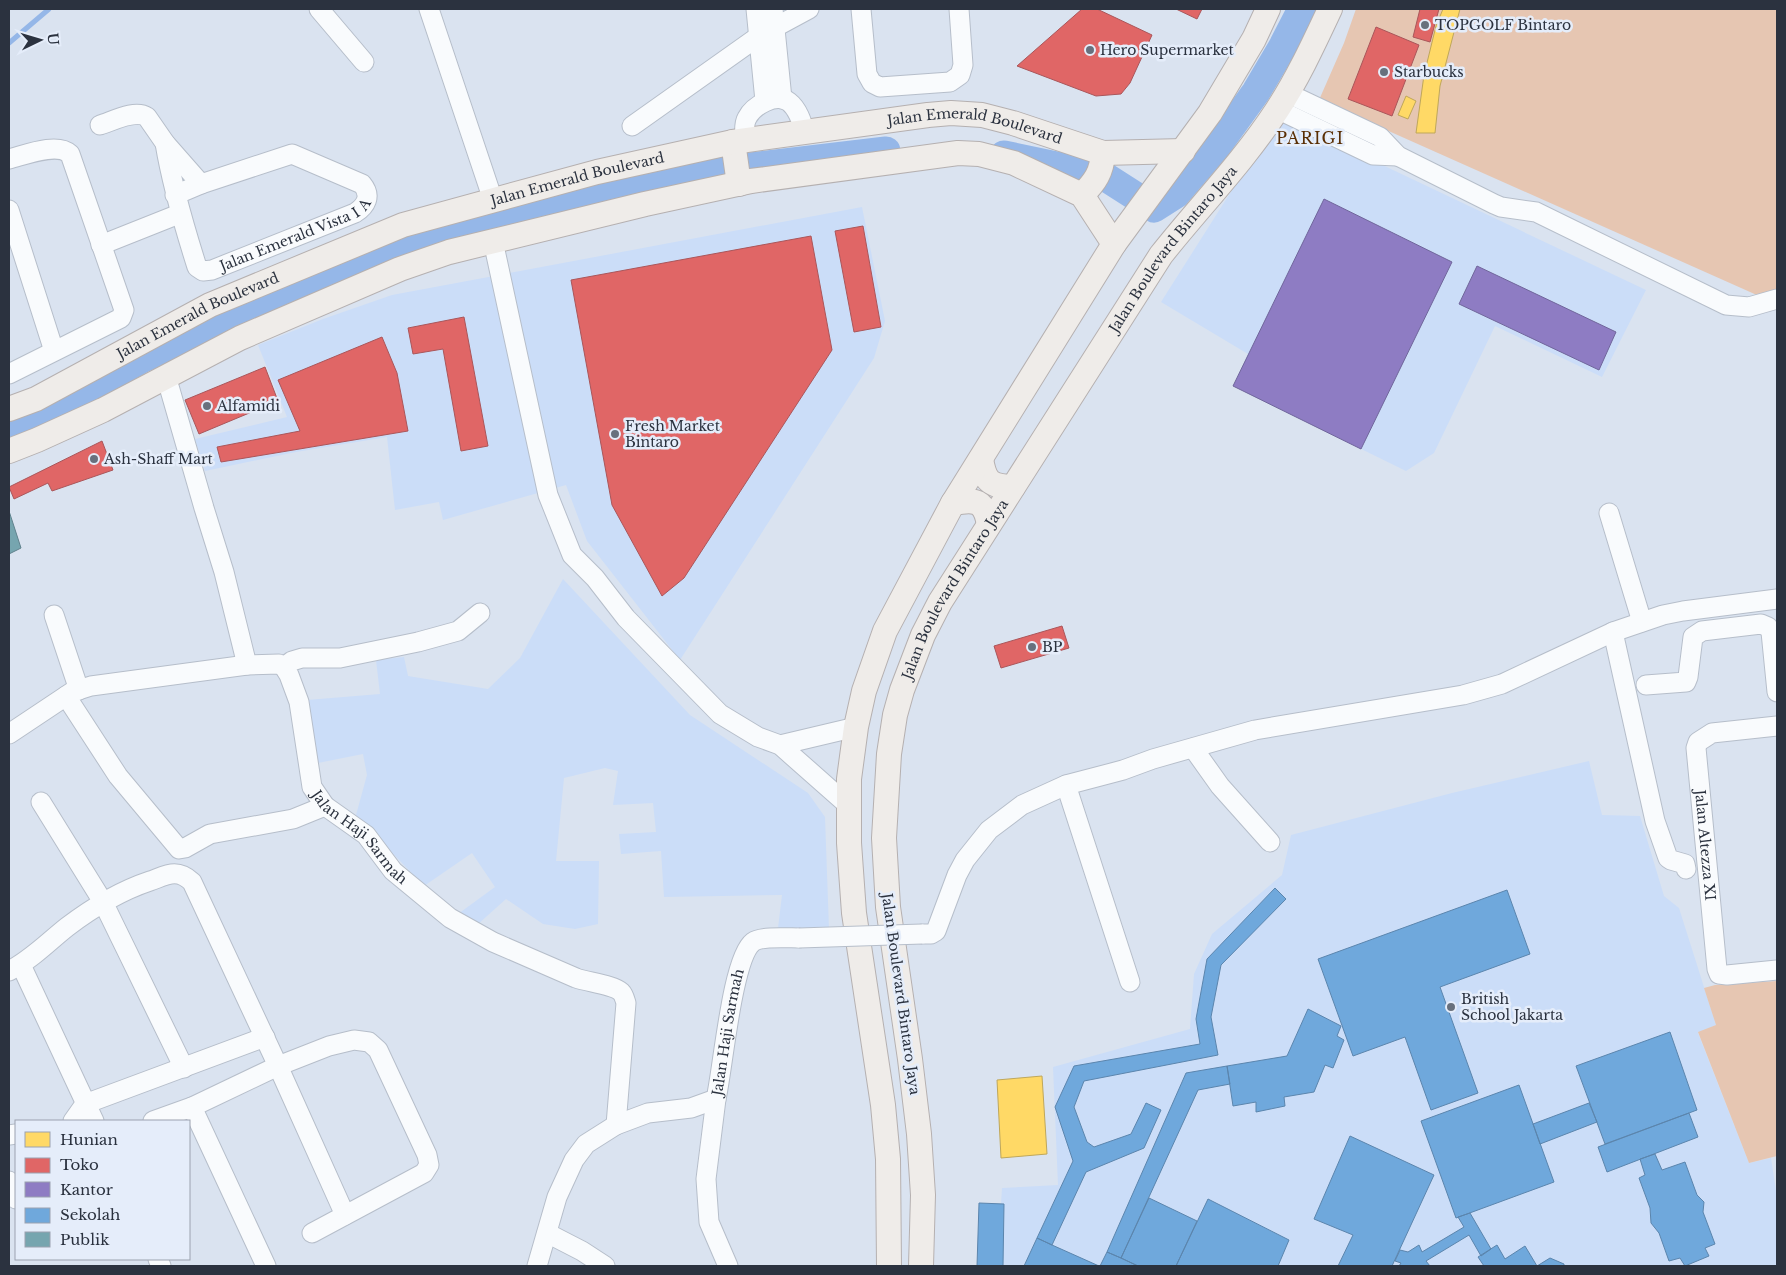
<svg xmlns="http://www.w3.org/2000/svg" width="1786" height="1275" viewBox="0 0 1786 1275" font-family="'Libre Baskerville',serif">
<rect width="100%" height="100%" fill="#dae3f0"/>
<!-- built -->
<path fill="#cbddf8" d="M1279,116L1646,290L1602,377L1495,326L1434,453L1406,471L1233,386L1248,354L1161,302Z
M862,207L885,321L874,358L680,660L587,541L566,485L443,520L439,502L395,510L387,437L296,452L205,471L195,439L287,417L258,345L323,319L392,295Z
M563,579L690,715L808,793L825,817L829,929L778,928L782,895L664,897L661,851L621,854L619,834L656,832L653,803L613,805L618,771L605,768L564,778L556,861H599L598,924L575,929L543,924L506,899L477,925L458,914L495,887L472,853L424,886L356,815L367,775L363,754L313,764L307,700L380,694L376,660L404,657L408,676L488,689L520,658Z
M1589,761L1602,815L1640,816L1664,896L1679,908L1716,1025L1698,1033L1749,1163L1771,1158L1777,1197V1266H997L1002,1188L1058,1185L1053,1067L1190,1029L1194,974L1212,934L1282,875L1291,835L1452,793Z"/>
<!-- green -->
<path fill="#e6c6b2" d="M1356,9H1777V304L1319,100L1344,43Z
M1777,981V1156L1749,1163L1698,1032L1716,1025L1704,988L1715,985Z"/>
<!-- homes -->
<path fill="#ffd966" stroke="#bfa75a" d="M1443,9H1460L1440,86L1435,133H1416L1424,75L1436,26Z
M1406,96L1416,101L1408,119L1398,115Z
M1042,1076L1047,1154L1001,1158L997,1080Z"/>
<!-- shops -->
<path fill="#e06666" stroke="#aa565a" d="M1082,9H1097L1152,35L1130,83L1121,94L1096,96L1017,66Z
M1176,9H1202L1197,19Z
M1420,9H1439L1430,42L1413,37Z
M1376,27L1419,45L1392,116L1348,99Z
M863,226L881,327L854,332L835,231Z
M811,236L832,350L684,578L662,596L612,505L571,280Z
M464,317L488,446L461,451L443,349L413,354L408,328Z
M1317,330L1349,345L1337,370L1306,355Z
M382,337L397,373L408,431L221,462L217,447L300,431L278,380Z
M265,367L278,401L199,434L185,400Z
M102,441L113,470L52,491L48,483L14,499L9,487Z
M1062,626L1069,648L1001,668L994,646Z"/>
<!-- offices -->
<path fill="#8e7cc3" stroke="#70669b" d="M1324,199L1452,262L1361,449L1233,386Z
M1477,266L1616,332L1599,370L1459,304Z"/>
<!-- schools -->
<path fill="#6fa8dc" stroke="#5b85ad" d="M1275,888L1286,899L1221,965L1211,1017L1218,1055L1084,1081L1074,1107L1087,1142L1094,1147L1131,1134L1146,1103L1161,1110L1144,1148L1086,1172L1052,1245L1037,1238L1073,1161L1055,1107L1074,1066L1200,1044L1196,1019L1207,959Z
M1507,890L1530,954L1440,987L1478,1093L1431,1110L1405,1037L1353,1056L1318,959Z
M1308,1009L1341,1026L1337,1036L1344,1040L1333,1068L1325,1065L1314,1092L1284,1097L1285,1106L1256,1112V1102L1233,1106L1227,1066L1287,1056Z
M1670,1032L1697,1110L1605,1144L1576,1066Z
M1227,1066L1230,1084L1198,1090L1121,1258L1107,1252L1186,1073Z
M1519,1085L1554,1182L1456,1218L1421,1121Z
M1589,1103L1597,1122L1540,1144L1533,1124Z
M1689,1113L1698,1137L1607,1172L1598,1147Z
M1350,1136L1434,1175L1392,1266H1338L1353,1235L1314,1219Z
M1655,1154L1662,1170L1685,1162L1697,1195L1704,1202L1703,1212L1715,1244L1705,1248L1709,1256L1685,1266L1680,1258L1669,1261L1659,1233L1651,1223L1650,1208L1639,1178L1645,1175L1640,1159Z
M1149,1198L1197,1221L1176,1266H1138L1121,1258Z
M1208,1199L1289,1240L1278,1266H1176Z
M979,1203L1004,1204L1003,1266H977Z
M1470,1213L1491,1249L1481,1256L1469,1235L1426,1261L1430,1266H1417L1416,1265L1415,1266H1399L1401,1263L1395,1261L1400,1250L1408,1252L1419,1245L1422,1252L1464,1227L1458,1217Z
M1037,1238L1052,1245L1099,1266H1024Z
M1497,1245L1505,1259L1525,1246L1537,1266H1484L1478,1257Z
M1107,1252L1121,1258L1138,1266H1100Z
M1550,1258L1564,1264V1266H1537Z"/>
<!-- public -->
<path fill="#76a5af" stroke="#60828d" d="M9,511L21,548L9,554Z"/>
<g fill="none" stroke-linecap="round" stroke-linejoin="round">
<!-- stream -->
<path stroke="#95b7e8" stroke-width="5" d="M9,43L49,9"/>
<!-- river -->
<path stroke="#95b7e8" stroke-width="29" d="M1004,155L1104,176L1154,208L1176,194L1217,146L1256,92L1282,48L1302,9
M9,433L22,428L143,358L467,227L690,174L886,151"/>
<defs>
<g id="minor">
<path d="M319,9L364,62"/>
<path d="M429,9L493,200"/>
<path d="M756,9L765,101"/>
<path d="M773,9L782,99"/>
<path d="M861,9L867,74L872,83L880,87L950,82L960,75L963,65L959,9"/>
<path d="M1287,93L1380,137L1398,156L1494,204L1501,207L1536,212L1726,305L1749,307L1777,299"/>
<path d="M1277,109L1373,155L1398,156"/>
<path d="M100,125C113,121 135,109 147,117L165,143L201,184"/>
<path d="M632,126L759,36L809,9"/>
<path d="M745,141C745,134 743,125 747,118C753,106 776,92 789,102C798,109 802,122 805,133"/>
<path id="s1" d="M165,143C172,186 184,226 197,267L203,271L212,270L355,213C366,206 372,196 362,184L292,154L201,184L175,195"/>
<path d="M9,159C25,155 57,142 70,154L124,310L121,318L9,374"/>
<path d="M9,210L54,351"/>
<path d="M493,241L548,495L572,555L595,578L626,618L720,714L758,737L780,745L849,806"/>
<path d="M101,245L179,214"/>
<path d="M166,376L204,508L224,572L247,665"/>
<path d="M1609,513L1642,622"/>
<path d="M54,615L79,690"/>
<path d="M1613,632L1655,821L1668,858L1671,860L1685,864L1686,869"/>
<path d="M284,667L292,661L302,658H340L418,642L458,631L480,613"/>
<path d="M1646,685L1686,682L1688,677L1693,637L1702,631L1761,624L1768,627L1771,632L1777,692"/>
<path d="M66,696L118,776L179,849L185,848L210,834L293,819L325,806"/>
<path id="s2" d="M1777,726L1712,733L1698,742L1696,748L1717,969L1719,974L1727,975L1777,970"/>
<path id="s3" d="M9,734L72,692L91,686L247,665L279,664L284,667L289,675L299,702L312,787L325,806L366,835L393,871L450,918L493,942L576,978C587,982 614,985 621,992C624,995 625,1000 626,1003L616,1125"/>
<path d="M780,745L856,727"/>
<path d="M1193,748L1220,786L1270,842"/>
<path d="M1066,785L1130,982"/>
<path d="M41,802L103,902L184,1068"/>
<path d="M922,934H931L936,931L957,875L965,860L989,830L1022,805L1066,785L1123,770L1153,759L1255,730L1463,695L1502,684L1613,632L1663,615L1683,611L1777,599"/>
<path d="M21,965L94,1121"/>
<path d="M9,971C31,960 48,942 67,927C92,908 120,891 150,881C167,875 177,868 192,882L278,1066L345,1215"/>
<path d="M716,1099L706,1179L709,1222L728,1266"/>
<path d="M192,1107L266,1266"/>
<path d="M73,1121L85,1104L265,1037"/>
<path d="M153,1121L192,1107L278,1066L329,1046L354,1040L369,1042L378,1050L427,1155L429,1165L424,1173L312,1233"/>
<path d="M9,1135L16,1134"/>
<path d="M9,1181L16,1199"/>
<path d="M547,1233L582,1251L605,1266"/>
<path d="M158,1259L161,1266"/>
<path id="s4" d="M537,1266L557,1197L574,1160L586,1144L616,1125L648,1113L691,1108L716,1099C723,1069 732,958 753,942C761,936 788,938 799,938"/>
</g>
<g id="major">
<path d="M733,142L739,184"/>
<path d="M1082,195C1095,182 1102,172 1103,153"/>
<path id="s5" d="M9,409L36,399L210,305L403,225L597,172L733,142L928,115L951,113L982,115L1013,123L1103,153L1183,151"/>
<path d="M9,451L37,440L103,410L240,338L400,269L449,252L645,204L751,181L958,153L979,154L1014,163L1082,195L1114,244"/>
<path d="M981,459C985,482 990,486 1013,487"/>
<path d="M953,503C976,499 984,500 989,524"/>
<path d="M889,1266L888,1159L883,1105L854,913L849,843V779L856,727L864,691L885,631L953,503L1114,244L1210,113L1254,39L1268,9"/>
<path id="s6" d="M921,1266L923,1195L919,1134L910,1059L888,907L884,838L889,754L895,715L902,690L923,635L940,602L1161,255C1199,207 1243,162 1277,110C1298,78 1314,43 1330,9"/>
</g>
</defs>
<!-- minor casing -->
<use href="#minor" stroke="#b6beca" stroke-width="21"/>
<!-- major casing -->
<use href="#major" stroke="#b5b0b0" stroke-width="26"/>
<!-- minor -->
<use href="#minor" stroke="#f9fbfd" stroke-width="19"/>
<!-- major -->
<use href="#major" stroke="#efece9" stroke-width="24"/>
<defs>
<path id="minor-bridge" d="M799,938L922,934"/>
</defs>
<!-- minor-bridge casing -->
<use href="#minor-bridge" stroke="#b6beca" stroke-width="21" stroke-linecap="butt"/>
<!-- minor-bridge -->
<use href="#minor-bridge" stroke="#f9fbfd" stroke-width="19"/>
</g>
<!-- markers -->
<g fill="#68707d" stroke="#e5edfa" stroke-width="2">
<circle cx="1425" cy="25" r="5"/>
<circle cx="1090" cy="50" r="5"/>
<circle cx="1384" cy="72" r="5"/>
<circle cx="207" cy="406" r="5"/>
<circle cx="615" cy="434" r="5"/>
<circle cx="94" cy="459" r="5"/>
<circle cx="1032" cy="647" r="5"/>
<circle cx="1451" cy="1007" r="5"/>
</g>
<g text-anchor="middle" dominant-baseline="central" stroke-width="5" stroke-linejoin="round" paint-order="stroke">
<!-- poi labels -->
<g font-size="14" fill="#2b323f" stroke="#e5edfa" text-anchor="start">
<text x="1435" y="25">TOPGOLF Bintaro</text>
<text x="1100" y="50">Hero Supermarket</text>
<text x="1394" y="72">Starbucks</text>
<text x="217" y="406">Alfamidi</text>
<text x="625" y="426">Fresh Market<tspan x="625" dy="16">Bintaro</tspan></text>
<text x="104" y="459">Ash-Shaff Mart</text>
<text x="1042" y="647">BP</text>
<text x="1461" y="999">British<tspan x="1461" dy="16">School Jakarta</tspan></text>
</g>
<!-- street labels -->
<g font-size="14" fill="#2b323f" stroke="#e5edfa">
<text stroke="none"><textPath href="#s5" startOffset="1021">Jalan Emerald Boulevard</textPath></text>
<text stroke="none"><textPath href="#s5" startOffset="616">Jalan Emerald Boulevard</textPath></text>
<text stroke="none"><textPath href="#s1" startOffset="235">Jalan Emerald Vista I A</textPath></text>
<text stroke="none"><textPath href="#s6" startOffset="1099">Jalan Boulevard Bintaro Jaya</textPath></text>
<text stroke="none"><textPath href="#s5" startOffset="211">Jalan Emerald Boulevard</textPath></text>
<text stroke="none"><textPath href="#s6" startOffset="694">Jalan Boulevard Bintaro Jaya</textPath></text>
<text stroke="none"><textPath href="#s3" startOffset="485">Jalan Haji Sarmah</textPath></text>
<text stroke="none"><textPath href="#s2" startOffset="186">Jalan Altezza XI</textPath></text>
<text transform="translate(901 994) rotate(82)">Jalan Boulevard Bintaro Jaya</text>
<text stroke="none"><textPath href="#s4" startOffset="340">Jalan Haji Sarmah</textPath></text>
</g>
<!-- quarter labels -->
<g font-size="16" letter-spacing="1" fill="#592e04" stroke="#e5edfa">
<text x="1310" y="138">PARIGI</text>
</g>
</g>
<!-- border -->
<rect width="1786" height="1275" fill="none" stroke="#2b323f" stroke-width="20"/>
<!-- legend -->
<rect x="15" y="1120" width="175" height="140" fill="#e5edfa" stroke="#9ba2af"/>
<rect x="25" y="1132" width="25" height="15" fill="#ffd966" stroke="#9ba2af"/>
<text x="60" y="1145" font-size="15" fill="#2b323f">Hunian</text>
<rect x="25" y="1158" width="25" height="15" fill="#e06666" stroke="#9ba2af"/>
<text x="60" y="1170" font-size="15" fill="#2b323f">Toko</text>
<rect x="25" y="1182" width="25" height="15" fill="#8e7cc3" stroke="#9ba2af"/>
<text x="60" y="1195" font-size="15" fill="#2b323f">Kantor</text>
<rect x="25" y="1208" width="25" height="15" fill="#6fa8dc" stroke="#9ba2af"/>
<text x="60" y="1220" font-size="15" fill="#2b323f">Sekolah</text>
<rect x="25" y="1232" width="25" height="15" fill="#76a5af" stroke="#9ba2af"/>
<text x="60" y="1245" font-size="15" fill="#2b323f">Publik</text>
<!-- north arrow -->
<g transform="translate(40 40) rotate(85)" stroke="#e5edfa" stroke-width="4" paint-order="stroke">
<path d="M0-4L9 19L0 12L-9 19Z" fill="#2b323f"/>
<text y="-8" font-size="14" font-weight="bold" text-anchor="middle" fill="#2b323f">U</text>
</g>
</svg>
